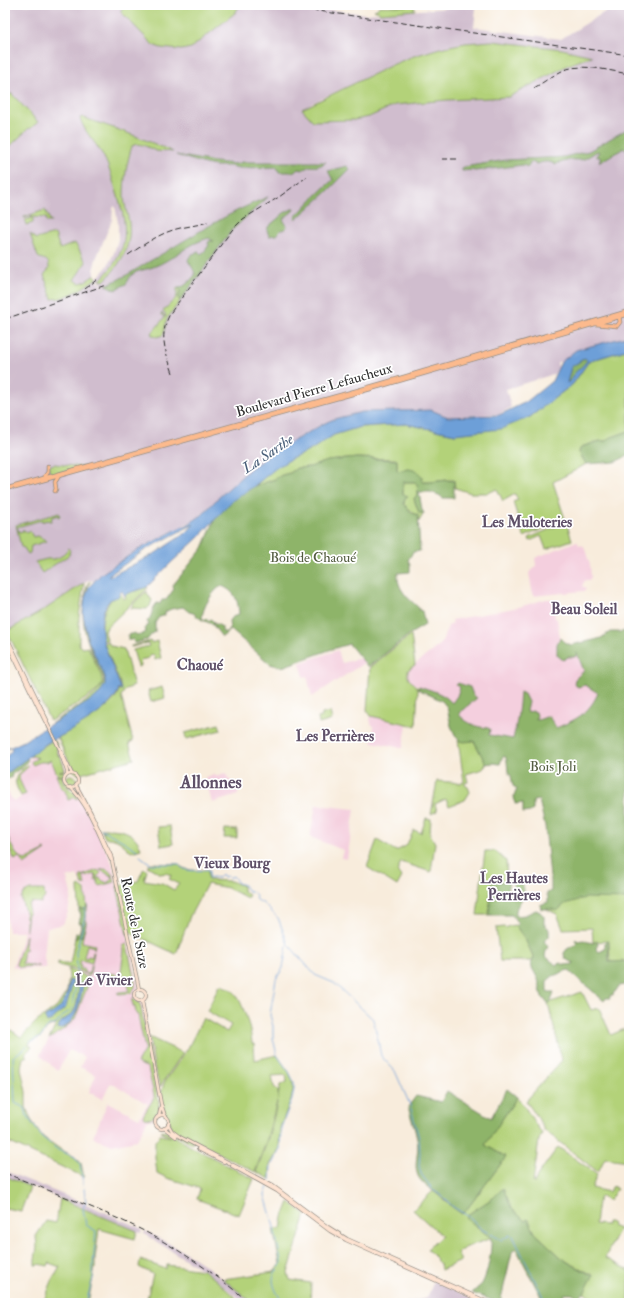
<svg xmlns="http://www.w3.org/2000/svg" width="634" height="1308" viewBox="0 0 634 1308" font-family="'IM FELL Double Pica',serif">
<rect width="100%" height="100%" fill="#fff"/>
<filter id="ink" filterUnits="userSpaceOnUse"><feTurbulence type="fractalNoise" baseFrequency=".025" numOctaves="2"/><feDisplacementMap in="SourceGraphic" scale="8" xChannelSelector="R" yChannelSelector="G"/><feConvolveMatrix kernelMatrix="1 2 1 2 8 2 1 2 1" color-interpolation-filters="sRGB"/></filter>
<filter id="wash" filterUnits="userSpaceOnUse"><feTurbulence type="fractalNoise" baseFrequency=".012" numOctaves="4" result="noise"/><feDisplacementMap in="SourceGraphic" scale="16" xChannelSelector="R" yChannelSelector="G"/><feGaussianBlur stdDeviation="0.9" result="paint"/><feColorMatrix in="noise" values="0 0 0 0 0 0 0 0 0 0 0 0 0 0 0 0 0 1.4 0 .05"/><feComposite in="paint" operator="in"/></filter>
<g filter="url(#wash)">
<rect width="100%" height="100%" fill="#f8ecdc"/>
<!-- built -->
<path fill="#f4cfde" d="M577,541L579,545L584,546L590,565L591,577L589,580H585L582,586L586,588L584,591L533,596L529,573L536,567V565L535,558Z
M546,599H553L555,618L557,619L560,638L556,651L563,660L568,657H575L577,652L584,671L575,679L598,693L594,703L576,720L555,729V725L551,719L538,720L526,711L528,702L525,697L520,696V700L518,710L516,727L513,739L489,735L488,728L479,727L463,720L459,716V713L473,695L470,687L458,683L456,685L460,687L457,696L452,703L449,699L442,695L419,686L408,679V670L441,644L448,626L453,624L452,620L519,607Z
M338,650L342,663L361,658L364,663L312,697L307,676L304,677L300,663Z
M371,716L407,725L403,748L372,742L374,726L372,725L370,720Z
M56,742L67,771L62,778L63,784L83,803L112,863L139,989L135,992L134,996L136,1000L142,1001L160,1105L158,1115L154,1119L147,1121L137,1140L112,1145L93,1137L108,1102L139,1118L148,1104L111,1083L102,1099L89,1092L96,1075L80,1067L85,1057L69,1050L58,1071L40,1055L49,1039L64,1028L75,1019L90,979L78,972L84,934L86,924L88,906L86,905L85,888L82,886L77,875L67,878L71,893L70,902L68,912L63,924L47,928L44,957L46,968L21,969L13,967L24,932H8L5,896L10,893L11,887L5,880V809L6,808L5,807V788L14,802L20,798L21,797L15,781L17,773L29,763L28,759H30L32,756H35Z
M225,773L238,791V795L212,803L205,777L215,774L216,776Z
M316,805L355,809L347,859L341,858L343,850L310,837Z"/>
<!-- industrial -->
<path fill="#d0bdce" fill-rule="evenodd" d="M5,5H292L366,14L474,6L476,8L474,27L561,39L616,5H629V132L614,144L629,150V336L576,350L561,362H557L558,368L554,374L506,389L511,407L499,414L448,417L431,410L334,419L325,423L273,452L251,468L216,500L198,518L148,544L106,571L94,581L88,580L44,610L7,631L9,635L5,637ZM492,41L562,49L591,56L568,65L509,97L447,100L395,105L369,117L354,120L328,121L314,109L310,104L392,65L411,57L440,48L465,43ZM115,206L118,223V240L114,253L107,267L97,278L104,286L103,287L95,279L80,289L56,299L74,280L80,283L84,282L95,275L94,267L96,259L112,220L113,207Z
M5,1171L95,1208L142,1229L141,1233L79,1206L5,1176Z
M145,1231L183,1251L209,1268L253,1303H245L203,1270L144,1234Z
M434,1281L482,1303H404L427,1298Z"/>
<!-- green -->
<path fill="#b3d279" stroke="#6f7e52" d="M125,5H240L235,13L191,48L181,50L161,48L153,45L120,11L125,6Z
M408,5H414L415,10L381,13L374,10L377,9L379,6H408Z
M492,41L562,49L592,56L568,65L509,97L447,100L395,105L369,117L354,120L313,121L302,109L392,65L411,57L440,48L465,43Z
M6,94H12L38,122L30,129L29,128L5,151V148L10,145L5,138V95Z
M81,117C112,127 143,138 173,152C168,151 161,152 156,151C148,148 140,141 132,146C127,162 124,179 124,196C124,205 128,214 129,223C132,247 120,265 104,281L100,280C132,249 128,226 115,187C111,175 108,163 101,152C94,141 84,131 80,118Z
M45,210L51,222H46V218L33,217V223L26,225L25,220L32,218L31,216L24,218V217Z
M30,234L36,239L55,234L60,249L75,243L86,262L74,280L80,283L84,282L95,275L97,278C84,287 68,299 52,299L44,275L49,269C49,257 44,261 38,257Z
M177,288H179L180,293L178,297L180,301L167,319L163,335C158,337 155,338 151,334L165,317L161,314L162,313L166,317V315L163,311L176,298L177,294Z
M629,349V431L610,438L606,441H600L581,447L579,452L586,464L576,470L553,482L565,519L524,537L513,502L518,500L515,494L503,501L497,489L488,493H471L455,488L454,480C443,479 433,483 421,482V480L409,469L397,471V460L395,459L357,458L328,461L310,467L297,468L290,473L282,475L275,479L253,487L276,468L291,459L309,451L334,435L360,427L406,424L455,434L530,417L573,384L589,361Z
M54,464L84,467L51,475L48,466Z
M403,482H415L417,484L418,493L414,499L419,513H424L418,523L417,515C412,513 411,509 406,507L404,504L405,498L403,494Z
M59,513L60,516L58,517V515L52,517L51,521H49V520L43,521V522L42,520L17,527L19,532L23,531V529L25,532L30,531L33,537L38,536L47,541L31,546L30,553L28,554L24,548L21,547L16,525Z
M566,522L572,540L546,549L541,536L530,541L529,538Z
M69,548L70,550L69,555L42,573L35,562L47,559H54L60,557Z
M90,581C79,604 84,633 94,655C97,661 103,671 105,677C106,681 105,685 103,689C95,702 64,717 50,725C62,713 104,697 104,678C90,650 78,627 85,595C86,590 86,585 90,581Z
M84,583L79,617V645L82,648L88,647L102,677V684L98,690L90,696L50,721L7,631L44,610Z
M147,587L148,588L107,627L105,632L107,640L103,641C101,627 101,613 110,601C112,598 117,596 120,593L124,599L126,598L125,596L126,594Z
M147,591V594L152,600L150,606L147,609L131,608L135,602Z
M411,635L415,665L408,670C406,684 414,679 418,689L416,726L371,716L367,710L370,667Z
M150,641L151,643L157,641L161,658L155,660L154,655L149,656V658L140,660L141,666L138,667L133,650L149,646L148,643L131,647V646Z
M108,642L111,646L124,649L134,686L126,689L121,696L133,741L129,743L134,759L81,774H78L73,770L58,738C74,726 122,707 120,683L104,643Z
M162,687L165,698L151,702L148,691Z
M330,712L332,720L319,724L318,718L322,717V714Z
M219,724L221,730L186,739L185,733Z
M53,740L56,742L58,753V756L60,755L65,770L59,771L63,772L66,771L65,774L63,776L57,774L51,760L47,762H40L33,765L31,763L32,761L38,758L32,756L30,757L29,756Z
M458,740L460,741H474L486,764L483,769L466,774L468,782L465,783V785L468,787L470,792L465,800L449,806L446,799L435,804L437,811L431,814L437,781L461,783L464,782Z
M27,765L29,766L19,775V779L26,794L21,796C13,781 13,776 27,765Z
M56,775L63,777C62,786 66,786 71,790C74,792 76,795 78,798L76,799L74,797L69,800L67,799L68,797L64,789H62Z
M65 781a6 6 0 1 1 12 0a6 6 0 1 1-12 0Z
M426,818L431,819L430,834L435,843L431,872L401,862L397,872L402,877L397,886L367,867L377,840L396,851L406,846L414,830L421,833Z
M170,826L173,844L161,846L158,827Z
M101,829C118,829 135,829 141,849L131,852C123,844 117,837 105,838Z
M225,829L237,830V838H224Z
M7,835C12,846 15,857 25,860L44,851V849L46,850L24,865L19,857L15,860L9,849L10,848L5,837Z
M485,851H495L506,861L507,881L503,882L496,881L491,890L489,915H477Z
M151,863L178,864C185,872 197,870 208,870V880L231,881L243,886V891L249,895L247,898L228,888L207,884L190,916L176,954L131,933L127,934L117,886L138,881L144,868L147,871L144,880L162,883L174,890L179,884L169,879L172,875L165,873L161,874L147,866Z
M105,869C112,871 113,876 115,882L99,886L97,879L95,881L96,878L95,874L86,877V875L83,876L85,885L84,886L82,884L80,878L81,876L98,870L101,873L97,877V878H100L103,881L108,883L109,881L113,879L112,876L100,870Z
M79,886L85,890L87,907L84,909H79L78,887Z
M30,890H44L45,897L41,903L31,902L30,904H29L26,931V916L21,898L24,893Z
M587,897L629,898V961L610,962L609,941L593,942L592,928L563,929L557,914L548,910L547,906Z
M515,925L525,939L534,958L532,961H500L496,928L504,927L506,928L509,926Z
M26,935L25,947L27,949L24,950L22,964L39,966L20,967L16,964Z
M78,936H83L82,942L95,945L94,949V947L87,945L84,957L87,958L88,956L92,957L93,952H94L92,963L81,960L80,964L81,965L80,969H84V973L88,974L92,964L89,976L78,970L58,965V962L70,964L75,938H77Z
M127,944L135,982V987L131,993L119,994L117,993L119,992L129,991L128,981L109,976L108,978L103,973L116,974L120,978L123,975V973L121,971L124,950L123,945Z
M68,969L79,973L90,979L75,1019L64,1029L49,1039L57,1023L55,1025L49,1026L41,1037L30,1042L29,1045L32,1047L25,1054L27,1056L23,1058L21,1068L26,1092V1107L31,1120L43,1137L60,1149L75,1157L81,1163L84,1177L8,1142V1136L5,1132V1040L11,1030L21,1037L36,1022L57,1007L67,991L69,977Z
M221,985C225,987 230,988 233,991C242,998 252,1033 252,1044H254L255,1060L277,1055L289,1072L293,1082V1091L291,1099L280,1128L279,1149L270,1165V1179L256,1172C267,1144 276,1115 280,1085L287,1082L286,1075L272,1076L274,1087L278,1090V1098L266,1142L255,1172L192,1139L193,1144C187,1140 177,1136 172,1129C167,1123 172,1120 164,1113L161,1094L164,1083L188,1048L203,1018L227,1032L231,1025L207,1011L219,986Z
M582,992L591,1010L599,1008L611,1035L629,1027V1161L605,1158L598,1172L544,1130L538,1118L526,1101L562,1060L548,1003Z
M132,998L140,1004L141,1008L159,1103V1111C153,1117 154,1120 144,1118L143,1116L154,1098V1095L148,1068L137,1063L145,1049L138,1015L136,1014L135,1006H133V1004L132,1002Z
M149,1037L183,1053L162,1083L160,1087L155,1070Z
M517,1097C527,1108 533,1122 542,1133L539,1140L533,1183H535L537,1176L558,1147L597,1174L592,1188L609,1192L613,1186L617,1189L609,1201L600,1196L598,1202L595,1224L607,1225V1222H610L613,1224L612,1226L619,1229L605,1258L629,1270V1303H587L590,1297L584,1293L593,1275L564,1260L535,1233L528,1219L525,1221L512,1209L503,1189L493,1198L470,1213L491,1238C480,1243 467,1245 457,1253L461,1261L441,1270L440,1264L436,1260L437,1259L427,1249L442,1236L413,1210L433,1191C443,1198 451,1207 462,1214L467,1209L506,1157L485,1145Z
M163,1131H166L190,1146L254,1179L239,1215L197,1199L200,1189L196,1187L167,1178L157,1173L155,1157V1141L160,1135L171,1137L161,1132Z
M5,1176L30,1187L21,1211L5,1208Z
M60,1199L137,1231L135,1239L99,1229L95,1258V1267L88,1303H43L52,1281L60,1267L49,1263L48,1266L39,1264L38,1265H35V1259L37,1247L36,1236L46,1221L56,1223Z
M289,1202L306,1214L288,1273L290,1280L311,1283L310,1303H253L223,1279L274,1272L280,1264L273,1229H281L283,1217Z
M140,1260L166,1269L167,1265L203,1270L215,1279L241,1303H146L153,1274L139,1267Z"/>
<!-- forest -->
<path fill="#8eb469" stroke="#5c704a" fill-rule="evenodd" d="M629,128V150L622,148V150C614,153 607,158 600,162L599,161L601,158L596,156L599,152L598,151C593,153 589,157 584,159C579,161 574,159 570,160C565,161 562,163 557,163L556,165C549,160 543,162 536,164L534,163L530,162L528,167L523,165L475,171L471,170L462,171V168L464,167L506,160L564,157L589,151Z
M176,155L214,162L236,164L242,162H326C321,166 316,167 310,166L302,170L299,169L292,172H279L277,167L239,168L230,166H215L205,164Z
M347,166L350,169L327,192L296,219L295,217C308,204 319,191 333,180L328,171Z
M268,197L232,230L180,301L178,298L180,293L179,288C186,286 191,280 195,275C195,270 190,265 188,260C190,255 193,253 199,252L201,254L205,251L209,245L208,243L209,241H213L209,238C188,243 173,260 153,267C148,269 136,271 133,274C129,277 129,280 126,284L115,290L106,285C124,278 141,266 157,257C194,235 229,212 268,197Z
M294,208L293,211L283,219L287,226C286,230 284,229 281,230L276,235L269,236L267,230L268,227L284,213Z
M585,358L587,360C583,368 573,372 571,380L567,383L571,367Z
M629,431V455L615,462L586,464L579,452L581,447L600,441H606L609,438Z
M357,458L397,460V471L409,469L417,471L422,477V482C433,483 443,479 454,481V498H443L439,495L430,492H419L422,510L424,513H419L414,499L418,493L417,484L415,482H403V494L408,496L405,498L404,504L412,513L418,515L420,551L413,552L408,560L410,564V572L398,573C396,589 409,599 419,608V610L422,611L425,625L410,634L368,667L349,644L332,649L282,667L270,664L231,630L222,637L212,624L202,620L193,613L189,612L183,607L171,609L165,612V615L159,617L155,623V632L151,635L147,640H144L143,641L134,643L133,639L131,640H128V635L130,634H132L135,633L137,635L138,634L141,635L146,632L145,628L147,626L149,625L147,621C153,617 151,608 157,603L160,604L162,600H166L174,589L173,585L203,548L215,519L232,501L238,496L253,487L275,479L282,475L290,473L297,468L310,467L328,461ZM222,586C236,592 238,601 239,614L231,618L229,621L230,630L227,632H222V627L217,624H213L214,622L211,619L208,621L207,618L205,620L202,618C202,609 213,589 222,586Z
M629,630V899L585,898L565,904L557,911L551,909H541L540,905L548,902V897L547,895V893L551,891V879L550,877L545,826L539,800L533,801V810L530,812L523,813V803L515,804L514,796L517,789L513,786L511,776L508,772L507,761L505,756L502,758L500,764L493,763L486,764L474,741L463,742L460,741L456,737L451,726L447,707L442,701L418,689L419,686C430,690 444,693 452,703L457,696L460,687L456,685L458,683L470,687L473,695L477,698L459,713C460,719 474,726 480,727C484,728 487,727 490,729L489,735L513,739C517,724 519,707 520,692L524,694L528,702L526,711L528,713L532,711L536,712L537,716L535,719L538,720L549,716C551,721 555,724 556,728C575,720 589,714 598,693L585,685L578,687L574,684L575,679L584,671L577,653L575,657H568L563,660L557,655V644L560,638L564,642L570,645L594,640L601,638L610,632H621Z
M26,758L28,759C25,766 18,770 12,774L11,778L5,779V775Z
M517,877H519C522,881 524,887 524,892C524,901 514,905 516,916L525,915L536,910L540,912L544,916V924C550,929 549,929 549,937L544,941L548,947L546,951L545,956L556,965L560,963L565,965L573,964L574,963C568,961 564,959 564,953L567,949L577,944L575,940L576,939L578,941L584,940L588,942L594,943L597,941L598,944L596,948L599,952L605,949V943L608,941L609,962L629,961V984L619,986L615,992H614L613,995H610V998H606L604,1001L568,970L553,976L547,981V991L550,992H554L550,1003H548L542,997L538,979L532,968L531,964L534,958L525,939L516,926L518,924C515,921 515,918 512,915H489L492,881L503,882L507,881L509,883C508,886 506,890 510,893C514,888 513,882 517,877Z
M86,905H88L86,915V924L83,936H78L77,938H75L76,933H79L82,923H79L81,913L79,912V909H84L87,907Z
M507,1089L517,1097L485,1145L506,1157L467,1209L462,1214C454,1209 449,1204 443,1198C435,1191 423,1186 418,1176C413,1164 420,1152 417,1139C415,1128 411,1118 408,1107L416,1096L441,1102L447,1091L491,1118Z
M503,1188L512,1209L525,1221L528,1219L535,1233L564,1260L593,1276L584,1293L579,1298L572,1294H564V1303H544L516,1248L512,1252L500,1303L472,1293C475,1290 479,1287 482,1284C488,1273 492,1250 491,1238L466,1218L470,1213L493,1198Z"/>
<!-- water -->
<path fill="#6d9fd8" stroke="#4c6582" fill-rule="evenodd" d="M629,336V349L589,361L573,384L530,417L501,429L455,434L406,424L360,427L334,435L309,451L291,459L276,468L253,487L232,501L198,538L173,561L147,587L126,594L125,596L122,591L119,594V596C116,598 113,598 110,600C99,612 101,630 104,644L122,691L119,688C115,707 79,726 63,735C55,739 45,743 39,750H38L5,775V758L12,750V748L5,749V747H11L24,741L39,731L67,715L93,699L100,693L105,684V677L88,640L83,614L85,598L89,587L101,574L136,551L183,526L184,527L202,515L216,500L251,468L272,453L325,423L334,419L362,412L431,410L448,417L499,415L526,402L552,381L561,362L576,350ZM585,358L587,360C583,368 572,372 571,380L567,383L571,367ZM194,524L187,532L154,554L109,577L108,576L145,550Z
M70,980L73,981V983L66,1007L52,1020L47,1022L45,1019V1017C48,1015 52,1014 54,1012C65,1006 68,991 70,980Z
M81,982L83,985C80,1000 77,1026 58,1029C59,1018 70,1019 74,1011C79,1002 77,991 81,982Z"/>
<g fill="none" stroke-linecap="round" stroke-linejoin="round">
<!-- stream -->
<path stroke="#6d9fd8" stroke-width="1" d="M101,829L123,841L137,850
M140,856L151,864H178C184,872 194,871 205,870L207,869L209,870V879L212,877L218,878L222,874L224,877L227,876L229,878L233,876L238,883L244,885L247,890L252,892
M254,893L256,895L255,899L264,904L278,918L288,944L315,975L334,983L373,1019L378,1040L381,1056L395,1071L410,1105L419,1138L420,1153L419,1166L421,1174L433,1190L443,1197L453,1207L471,1218L481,1229L502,1240L510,1235L513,1236L546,1303
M30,1042L41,1037L49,1025H55L65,1014L72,1010L73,998L78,980L76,952L85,917V908
M27,1046L13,1057L15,1103L25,1108L27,1116L42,1137L58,1150L75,1157L80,1164L86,1202
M270,1180L271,1166L280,1149L281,1128L292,1099L294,1090V1082L289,1072L277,1055L273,1038V1026L270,1015L276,979L283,968L287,946
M268,1187L265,1195L273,1223L281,1261C281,1269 276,1269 274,1275C270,1284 279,1296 283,1303
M85,1203L83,1209L86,1225L96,1231L93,1264V1278L86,1303"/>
</g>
</g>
<g filter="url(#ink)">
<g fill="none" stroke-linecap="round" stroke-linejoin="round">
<defs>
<path id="secondary" d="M5,633L47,720V723
M5,638L45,721L47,723L72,774
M60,752L67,771V775
M64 781a7 7 0 1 1 14 0a7 7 0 1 1-14 0Z
M76,785L91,813L111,856L139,989
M70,787C90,806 99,836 111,860
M134 995a6 6 0 1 1 12 0a6 6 0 1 1-12 0Z
M142,1001L161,1104L165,1116
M155 1122a7 7 0 1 1 14 0a7 7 0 1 1-14 0Z
M159,1116L161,1106
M168,1124L172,1131L180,1137L273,1186L328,1227L347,1239L490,1303
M164,1128L176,1137
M198,1149L224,1162
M232,1166L277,1191L330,1231L346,1240L486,1303"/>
<path id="primary" d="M596,324L617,326L620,322L619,316
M45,476L48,472V466
M15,488L381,386L629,314
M5,489L380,384L629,311
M55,491L56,489L55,482L59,476"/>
</defs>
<!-- secondary casing -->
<use href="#secondary" stroke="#928c84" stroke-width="4"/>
<!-- primary casing -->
<use href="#primary" stroke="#928c84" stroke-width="4.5"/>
<!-- secondary -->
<use href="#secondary" stroke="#fee3d1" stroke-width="2.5"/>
<!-- primary -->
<use href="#primary" stroke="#fcba8d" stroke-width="3"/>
<!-- rail -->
<path stroke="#2b2b2b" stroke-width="1" stroke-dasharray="6 3" stroke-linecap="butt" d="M276,5L629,55
M534,88C544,82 553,75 564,70C582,63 610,71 629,74
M442,159H458
M128,255C142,246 157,235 173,230C185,226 198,226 210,221
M85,289L99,278
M5,319L106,285
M173,373C165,350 158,335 171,312L232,230L243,219L279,197L308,176
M5,1173C51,1192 98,1208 142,1230C181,1250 217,1275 250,1303"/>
</g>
</g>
<g text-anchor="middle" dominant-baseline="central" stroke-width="3.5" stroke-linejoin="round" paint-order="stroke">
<!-- street labels -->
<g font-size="14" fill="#2b2b2b" stroke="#fff">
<text transform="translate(314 390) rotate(-16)">Boulevard Pierre Lefaucheux</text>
<text transform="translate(135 923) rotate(78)">Route de la Suze</text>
</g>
<!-- park labels -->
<g font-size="14" fill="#545d42" stroke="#fff">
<text x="313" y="557">Bois de Chaoué</text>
<text x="553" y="766">Bois Joli</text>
</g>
<!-- water labels -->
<g font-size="15" font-style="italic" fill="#495f79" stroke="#fff">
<text transform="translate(268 454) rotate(-34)">La Sarthe</text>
</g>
<!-- neighbourhood labels -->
<g font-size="15" font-weight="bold" fill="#5f5068" stroke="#fff">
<text x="527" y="522">Les Muloteries</text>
<text x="584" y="609">Beau Soleil</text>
<text x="200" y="665">Chaoué</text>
<text x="335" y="736">Les Perrières</text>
<text x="232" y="863">Vieux Bourg</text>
<text x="514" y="878">Les Hautes<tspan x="514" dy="17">Perrières</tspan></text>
<text x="104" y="980">Le Vivier</text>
</g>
<!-- district labels -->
<g font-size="18" font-weight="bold" fill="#5f5068" stroke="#fff">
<text x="211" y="782">Allonnes</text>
</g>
</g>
<!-- margin -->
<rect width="634" height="1308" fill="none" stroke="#fff" stroke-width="20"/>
</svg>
